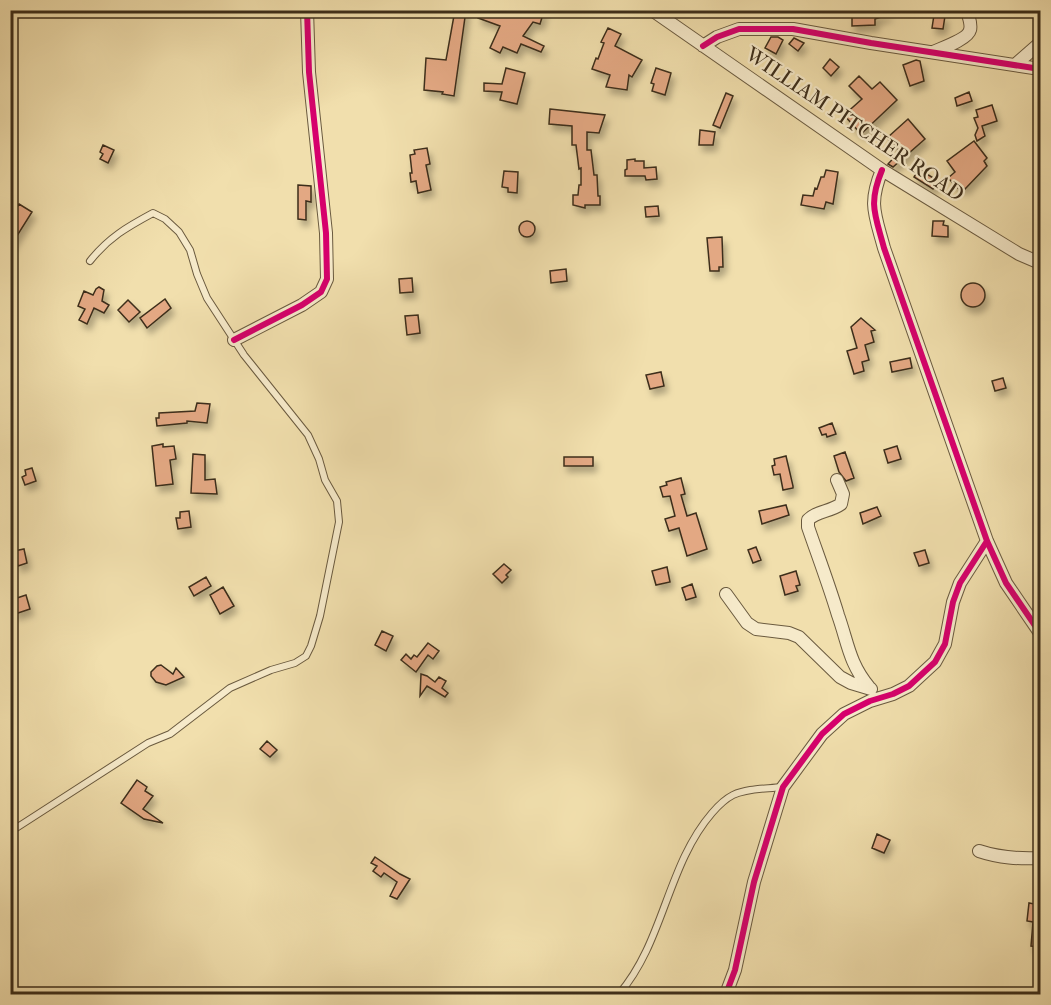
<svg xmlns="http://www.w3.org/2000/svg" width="1051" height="1005" viewBox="0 0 1051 1005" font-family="'IM FELL French Canon',serif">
<defs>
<filter id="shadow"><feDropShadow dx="3.5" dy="6" stdDeviation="3" flood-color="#0004"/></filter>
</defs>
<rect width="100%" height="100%" fill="#f1dfad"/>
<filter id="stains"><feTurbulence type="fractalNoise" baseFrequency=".00333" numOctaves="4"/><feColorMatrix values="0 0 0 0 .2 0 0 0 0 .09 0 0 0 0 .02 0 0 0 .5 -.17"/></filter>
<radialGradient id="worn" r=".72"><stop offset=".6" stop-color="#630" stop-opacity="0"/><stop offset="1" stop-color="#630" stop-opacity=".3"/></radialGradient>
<!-- building -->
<path fill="#e3a883" stroke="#3d2e1a" stroke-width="1.5" filter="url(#shadow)" d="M455,10H466L454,96L442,94L443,92L424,90L426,58L446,60Z
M480,10L544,11L540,24L533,22L523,36L544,46L541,52L521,44L517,53L503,47L500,53L490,48L500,26L478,18Z
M852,12L890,14L875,19V25L852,26Z
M934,15L945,16L943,29L932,28Z
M608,28L621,34L615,46L642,60L632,77L629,75L627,90L606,87L610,75L592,69L596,58L598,59L604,43L601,42Z
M771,37H778L783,40L776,54L765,48Z
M794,38L804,43L798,51L789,44Z
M830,59L839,67L831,76L823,68Z
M916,60L920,61L924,81L910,86L903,65Z
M506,68L525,73L517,104L500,100L502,92L484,91V83L502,84Z
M656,68L671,73L665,95L652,91L654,84L651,83Z
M859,76L872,89L880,82L897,100L861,134L844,115L862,99L849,86Z
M969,92L972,101L957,106L955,98Z
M726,93L733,96L720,128L713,125Z
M992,105L997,121L982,126L985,136L977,141L975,135L978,128L974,118L978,117L976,110Z
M550,109L605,115L599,133L587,132V150H591L594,175H597L598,196H600V205H585V208L573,205V195H578L579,185H581V168L579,169L576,145H572V126L549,124Z
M908,119L925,139L893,167L888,164L900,151L887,138Z
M700,130L715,132L713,145H699Z
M974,141L987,158L984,161L987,166L965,189L961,186L958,188L948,178L955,172L947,161Z
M103,145L114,150L108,163L100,159L103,154L100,152Z
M427,148L430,164L426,165L431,190L418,193L416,181L411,182L410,173H412L410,155L415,154L414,150Z
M635,159V161H644V168L656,167L657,179L646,180L645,176H625V170L627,169V160Z
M919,169L938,181L933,189L914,177Z
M826,170L838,172L833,204L826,202L824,209L801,205L803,195L813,196L815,188L817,189L821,177H824Z
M504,171L518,172L517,193L508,192V188L502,187Z
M298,185L311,186V202L306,201V220L298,219Z
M19,204L32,212L10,247V218Z
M658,206L659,216L646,217L645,207Z
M519 229a8 8 0 1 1 16 0a8 8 0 1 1-16 0Z
M933,221H944L943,225L948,226V237L932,236Z
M722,237L723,267H719V271H710L707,238Z
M566,269L567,281L551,283L550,271Z
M412,278L413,292L400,293L399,279Z
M961 295a12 12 0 1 1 24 0a12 12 0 1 1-24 0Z
M99,287L104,290L102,301L109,305L104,313L94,308L87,324L79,320L85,309L78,306L84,291L93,295L96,289Z
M165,299L171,308L147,328L140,318Z
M128,300L140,312L129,322L118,310Z
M418,315L420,333L407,335L405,316Z
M861,318L875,330L871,331L874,342L865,345L869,360L862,362L864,371L854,374L847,351L857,348L851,327Z
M910,358L912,368L892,372L890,362Z
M661,372L664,386L650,389L646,375Z
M1003,378L1006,388L995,391L992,381Z
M197,403L210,404L207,423L187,421V423L157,426L156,418H159V413L195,411Z
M832,423L836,434L827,437L826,434L822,435L819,428Z
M163,444V447L174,446L176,459L170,460L173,484L156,486L152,446Z
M897,446L901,459L888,463L884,450Z
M845,452L854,478L846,481L839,472L834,456Z
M193,454L205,455V480L215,479L217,494L191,493Z
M786,456L793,486V488L783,490L780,474L774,475L772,466L775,465L774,459Z
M564,457H593V466H564Z
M32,468L36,481L25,485L22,477L26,475L25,470Z
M681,478L685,494L681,495L687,516L696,513L707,549L687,556L679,528L669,531L665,519L675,516L670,496L663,497L660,487L667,485L666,482Z
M786,505L789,515L762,524L759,511Z
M877,507L881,516L863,524L860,513Z
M189,511L191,527L178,529L176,518H180V512Z
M756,547L761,560L753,563L748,550Z
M24,549L27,563L18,566L14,551Z
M925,550L929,563L919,566L914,553Z
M504,564L511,570L506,575L508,577L502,583L493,574Z
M667,567L670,582L656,585L652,571Z
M796,571L800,585L796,586L798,591L785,595L780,576Z
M206,577L211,586L194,596L189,587Z
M692,584L696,597L686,600L682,588Z
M223,587L234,606L220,614L210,595Z
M26,595L30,609L15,614L11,600Z
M382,631L393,636L386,651L375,645Z
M428,643L439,651L433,659L428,655L416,672L401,660L406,654L411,659L414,655L417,657Z
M161,665L173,674L176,668L184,677L166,685L156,682L151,676V672L157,666Z
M421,674L427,676L435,682L439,677L446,681L442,688L448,693L445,697L427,686L420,696Z
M267,741L277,750L270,757L260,749Z
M137,780L147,787L145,791L153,796L143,809L163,823L144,819L121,803Z
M877,834L890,840L884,853L872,848Z
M375,857L400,874L410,879L397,899L390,896L397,882L384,873L381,877L373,871L377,866L371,863Z
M1035,901H1041L1039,947L1031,946L1033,922L1027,921L1029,903L1034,904Z"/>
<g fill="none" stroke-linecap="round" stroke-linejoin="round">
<defs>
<path id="lane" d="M10,832L148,743L170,734L230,688L271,670L295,663L306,656L311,646L320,616L339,522L337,501L325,480L319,459L308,435L244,355L207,298L197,274L190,250L179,232L165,219L153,213C127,227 108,238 90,261
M619,994C664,942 667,865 712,813C718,806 725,799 733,795C748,788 766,789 782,787"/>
<path id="street" d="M652,10L882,170L1019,254L1040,263
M703,46L717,37L739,29H793L871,43L1040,69
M933,52C942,48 968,39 970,30C972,24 968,16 967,10
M1016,64L1040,43
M882,170C868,204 875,214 884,248L987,541L1006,583L1040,633
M234,340L302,305L321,292L327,279L326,233L309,72L307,10
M837,480L843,494L841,504C830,512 816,511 808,520V527C818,556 829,585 838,615C848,643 849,663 869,687
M726,594L747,623L756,629L789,633L799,637L840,677L851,683L871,689
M979,851C1000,858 1018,859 1040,858
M726,994L735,970L754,882L783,787L822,734L844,714L870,701L893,694L909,686L935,662L945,644L953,602L960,583L987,541"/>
</defs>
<!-- lane casing -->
<use href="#lane" stroke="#6a5a3f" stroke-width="8"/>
<!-- street casing -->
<use href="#street" stroke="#6a5a3f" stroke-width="14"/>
<!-- lane -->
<use href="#lane" stroke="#f6eaca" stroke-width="6"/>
<!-- street -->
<use href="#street" stroke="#f6eaca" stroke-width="12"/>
<defs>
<path id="cycleway" d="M703,46L717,37L739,29H793L871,43L1040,69
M882,170C868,204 875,214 884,248L987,541L1006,583L1040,633
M234,340L302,305L321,292L327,279L326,233L309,72L307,10
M726,994L735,970L754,882L783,787L822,734L844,714L870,701L893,694L909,686L935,662L945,644L953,602L960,583L987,541"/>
</defs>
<!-- cycleway casing -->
<use href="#cycleway" stroke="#f6eaca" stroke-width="10"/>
<!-- cycleway -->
<use href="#cycleway" stroke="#d6006c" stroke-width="6"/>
</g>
<g text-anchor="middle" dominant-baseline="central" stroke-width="4.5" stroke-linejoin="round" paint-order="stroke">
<!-- street labels -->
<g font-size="21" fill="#3d2e1a" stroke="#f6eaca">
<text transform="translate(855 124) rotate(34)">WILLIAM PITCHER ROAD</text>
</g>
</g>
<!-- margin -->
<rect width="1051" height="1005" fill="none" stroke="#f1dfad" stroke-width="36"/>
<rect x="12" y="12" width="1027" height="981" fill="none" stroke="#3d2e1a" stroke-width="3"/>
<rect x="18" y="18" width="1015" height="969" fill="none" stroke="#3d2e1a" stroke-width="1.5"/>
<rect width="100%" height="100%" filter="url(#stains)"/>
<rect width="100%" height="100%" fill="url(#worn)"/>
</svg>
